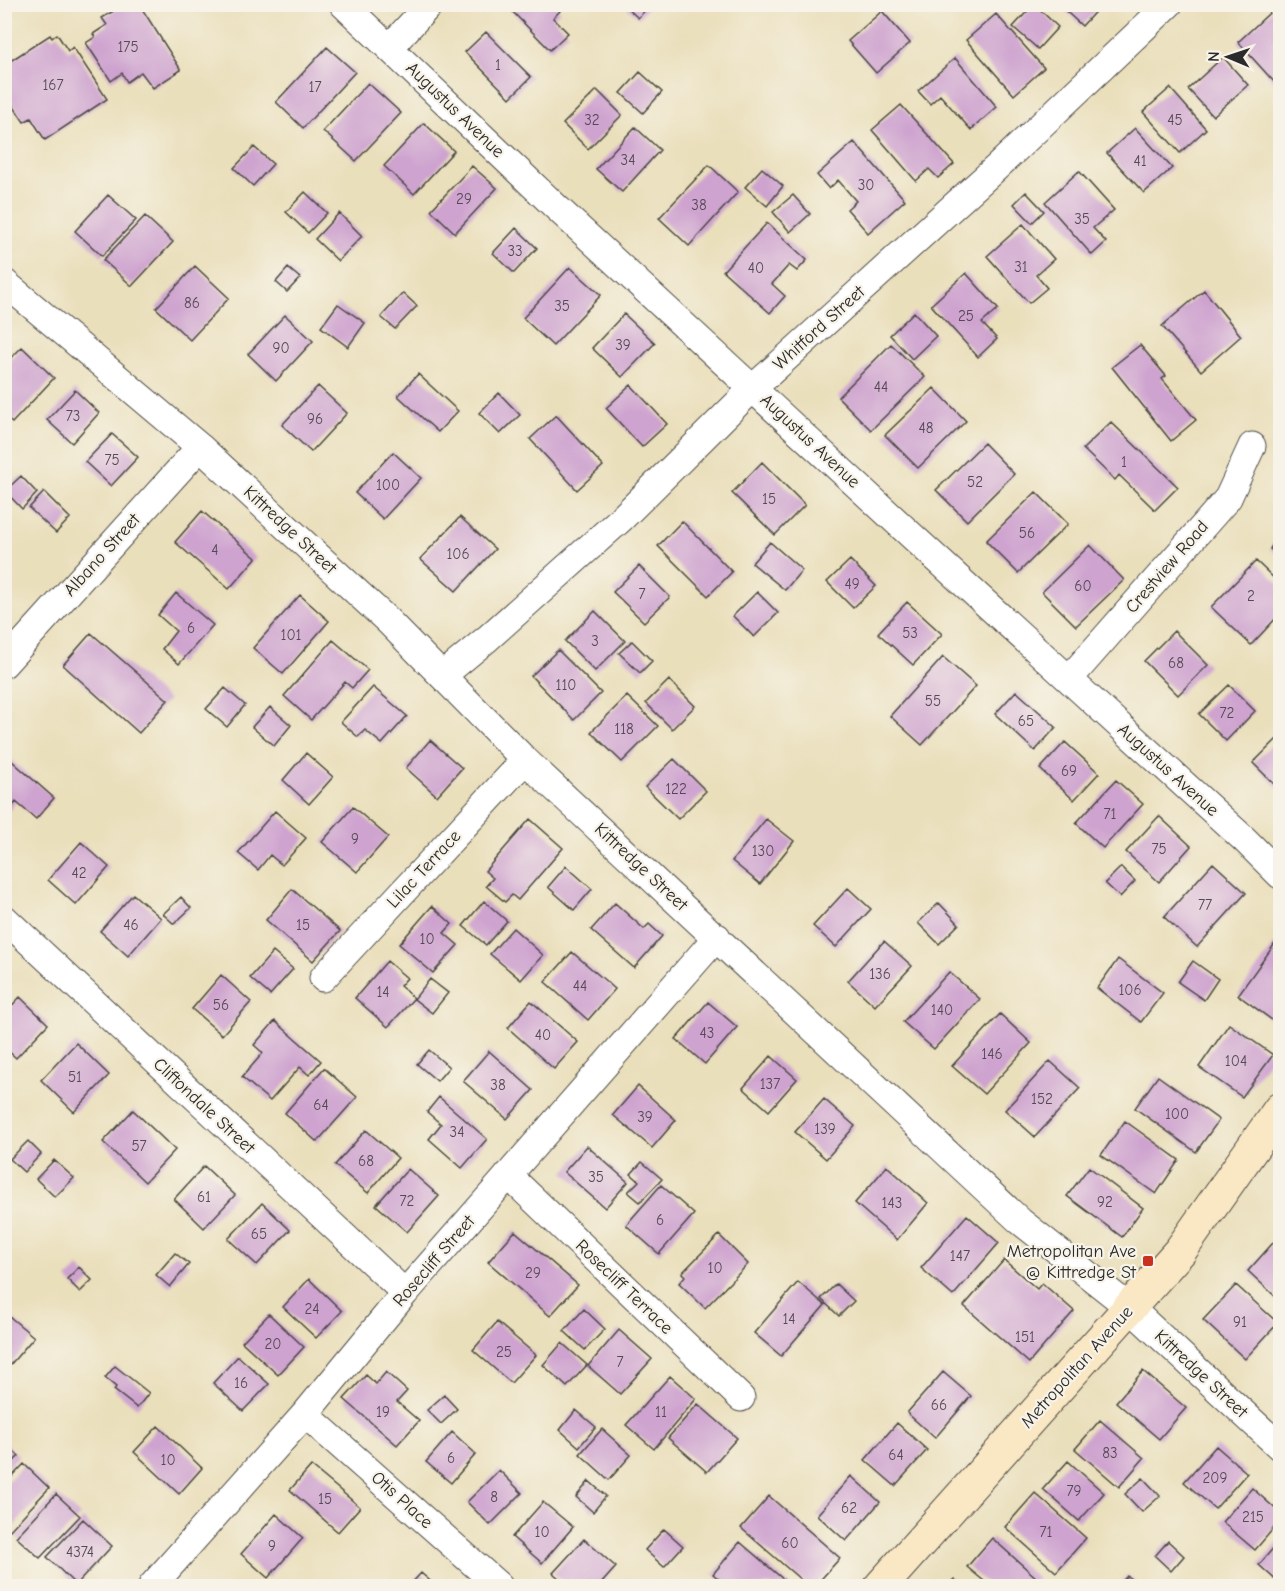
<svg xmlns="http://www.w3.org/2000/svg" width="1285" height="1591" viewBox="0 0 1285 1591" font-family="'Comic Neue',sans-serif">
<rect width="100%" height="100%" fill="#f7f3e8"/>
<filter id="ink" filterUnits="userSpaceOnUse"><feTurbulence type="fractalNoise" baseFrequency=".0167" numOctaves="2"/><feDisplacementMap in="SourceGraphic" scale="12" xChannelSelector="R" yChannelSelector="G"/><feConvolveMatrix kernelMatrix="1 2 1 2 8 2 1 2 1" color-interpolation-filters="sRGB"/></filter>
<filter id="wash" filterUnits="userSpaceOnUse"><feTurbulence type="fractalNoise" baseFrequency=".008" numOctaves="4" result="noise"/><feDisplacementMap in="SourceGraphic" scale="24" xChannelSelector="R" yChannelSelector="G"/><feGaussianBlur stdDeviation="1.35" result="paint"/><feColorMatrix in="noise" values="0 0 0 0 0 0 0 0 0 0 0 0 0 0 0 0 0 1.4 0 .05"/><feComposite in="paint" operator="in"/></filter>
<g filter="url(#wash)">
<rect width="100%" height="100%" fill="#eadfbb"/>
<g id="blocks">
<!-- building -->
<path fill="#cea3cf" d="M136,4H139L181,70L153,88L141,72L127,82L122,73L111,81L86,43L95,37L93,34L107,25L102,18L123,5L126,10Z
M505,4H554L560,11L553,18L568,33L550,50Z
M623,4H651L638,18Z
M1034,4L1058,27L1038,49L1013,27Z
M1058,4H1102L1082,26Z
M1279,4L1280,78L1275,83L1238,42Z
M882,11L910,43L876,73L848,41Z
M996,14L1044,68L1014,95L966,40Z
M486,32L531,77L510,98L465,52Z
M57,34L68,51L73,47L107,99L45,140L31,118L24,122L4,92L10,89L4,82V65L50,35L52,38Z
M327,47L355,72L303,128L276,102Z
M1223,57L1248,85L1213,116L1188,89Z
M955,58L997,107L971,130L940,95L930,104L918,91Z
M640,72L662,92L643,113L621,93Z
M368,83L401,113L356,161L323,131Z
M1170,88L1206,129L1180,153L1143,112Z
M597,90L622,115L588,149L563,124Z
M901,105L954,164L938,178L929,169L916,181L872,130Z
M424,123L454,151L414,194L384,166Z
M635,127L660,150L622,192L596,169Z
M1135,128L1172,168L1144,193L1107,153Z
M854,142L905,200L868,233L847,209L856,201L838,180L829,189L817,175Z
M254,147L273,164L253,186L234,168Z
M709,165L738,192L689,246L659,218Z
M472,166L497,188L455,233L431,210Z
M762,168L783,186L767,206L745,187Z
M1079,171L1114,210L1093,228L1106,242L1092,255L1045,202Z
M305,192L327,213L308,233L286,212Z
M1026,192L1044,211L1032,223L1014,204Z
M108,195L136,220L102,256L75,231Z
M793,195L810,214L790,232L773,212Z
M339,213L362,236L338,261L315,239Z
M145,216L173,242L132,286L103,260Z
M767,223L807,260L797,271L789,265L772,284L785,296L770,313L723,271Z
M1023,224L1054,259L1036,275L1047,288L1029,303L987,256Z
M516,228L537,248L514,273L493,253Z
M195,266L229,298L190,340L156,308Z
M570,267L601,295L553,346L523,318Z
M288,268L300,278L287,292L276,282Z
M966,273L998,309L982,323L997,339L978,357L931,305Z
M1204,290L1241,336L1201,371L1162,326Z
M403,293L417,306L395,329L381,317Z
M338,304L365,323L348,347L321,327Z
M914,312L936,336L912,359L890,335Z
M624,314L655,343L622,377L592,348Z
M285,315L313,341L276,381L248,354Z
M891,344L925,377L871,430L838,397Z
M1140,345L1166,376L1162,379L1196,420L1171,441L1112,367Z
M22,347L54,378L12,423L4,416V365Z
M418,374L458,411L438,432L398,396Z
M631,385L667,424L642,447L606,408Z
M318,386L347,413L311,452L282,425Z
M934,388L966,421L918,468L885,435Z
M75,390L99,413L72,443L47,420Z
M499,393L520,415L500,434L479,413Z
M556,415L603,466L577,490L530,439Z
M1111,422L1178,487L1155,510L1119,475L1115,480L1083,449Z
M112,434L138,457L111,486L85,462Z
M984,443L1014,474L967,521L936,490Z
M393,452L421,478L383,519L355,493Z
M762,462L805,505L775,535L732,493Z
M21,476L37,493L22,509L5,491Z
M44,492L70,518L56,533L29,508Z
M1036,492L1068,524L1018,573L986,541Z
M202,511L256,558L229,589L175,542Z
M460,517L495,549L456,591L420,559Z
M682,521L732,572L708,596L658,546Z
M1280,532V555L1270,549Z
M770,542L802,570L785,590L752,563Z
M1090,545L1124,580L1076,626L1042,592Z
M850,560L876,586L853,608L827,582Z
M1256,561L1280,584V614L1251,645L1211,607Z
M639,566L670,597L644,622L613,592Z
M757,592L778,613L754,637L733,616Z
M176,593L213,625L179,664L162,649L176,631L158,615Z
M300,595L329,621L283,674L253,648Z
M907,602L942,634L913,665L878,633Z
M595,611L625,641L595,671L565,641Z
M1174,631L1208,665L1178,695L1144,661Z
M91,633L168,700L139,733L63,665Z
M333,640L368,670L352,688L345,682L311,720L284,696Z
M632,641L652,661L640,673L619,653Z
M558,650L601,693L574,720L531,676Z
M943,657L976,686L922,745L890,716Z
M669,680L695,706L672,729L646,703Z
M1229,685L1255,711L1226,741L1199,714Z
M373,687L407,716L382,744L365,730L358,737L341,722Z
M225,688L245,705L227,727L206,709Z
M1016,691L1056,727L1035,751L995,714Z
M627,696L658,726L622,762L591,732Z
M270,707L291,725L274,746L252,727Z
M1280,736V790L1253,763Z
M430,740L462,768L437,796L406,768Z
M1065,742L1099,773L1074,800L1040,769Z
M306,753L333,777L309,804L283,780Z
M4,754L54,798L36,819L16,802L7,813L4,810Z
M674,759L706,791L678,819L645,787Z
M1116,780L1143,804L1103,848L1076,823Z
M353,807L388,837L357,872L322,842Z
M275,811L306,838L282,865L270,855L258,870L238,853Z
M1159,816L1191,846L1159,882L1126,852Z
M530,819L563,848L518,900L512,895L505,902L486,886L493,878L485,871Z
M766,819L794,841L760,884L732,861Z
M81,842L109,867L76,905L48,880Z
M1213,863L1246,893L1197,947L1164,917Z
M566,866L592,889L574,910L548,887Z
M1121,867L1135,881L1120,897L1105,883Z
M848,888L871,909L836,947L813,926Z
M292,889L340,931L313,961L266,920Z
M133,894L161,918L128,956L100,931Z
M181,897L191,908L174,924L163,914Z
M484,901L507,921L486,945L463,926Z
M615,903L644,929L649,924L662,936L634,968L591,930Z
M939,903L959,924L939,944L918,923Z
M432,906L452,924L444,933L458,945L433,973L399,944Z
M513,928L543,955L521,980L490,954Z
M1279,938L1280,940V1026L1238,995Z
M884,941L912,966L875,1006L848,981Z
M273,952L293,969L270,995L250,978Z
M572,952L615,989L588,1020L545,982Z
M1118,959L1163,993L1141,1022L1097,988Z
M387,961L407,978L400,986L414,998L388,1027L355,998Z
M1193,961L1218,979L1204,1000L1178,982Z
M949,972L980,999L934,1049L903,1022Z
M221,975L251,1002L222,1035L192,1009Z
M430,979L448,993L432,1013L414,999Z
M20,997L48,1024L16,1058L4,1047V1014Z
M531,1001L578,1042L554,1069L508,1028Z
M708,1002L737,1027L705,1064L676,1039Z
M1000,1014L1031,1043L984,1094L952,1066Z
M275,1021L321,1061L309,1075L300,1067L270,1101L242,1077L263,1053L254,1045Z
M1229,1024L1273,1055L1242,1097L1199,1067Z
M76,1043L109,1075L74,1112L41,1080Z
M429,1050L449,1067L437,1081L417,1064Z
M489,1051L533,1090L507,1119L463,1081Z
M771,1056L797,1079L769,1111L743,1088Z
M1050,1061L1080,1088L1035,1137L1005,1110Z
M324,1068L357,1097L317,1142L285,1113Z
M1158,1076L1219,1120L1196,1152L1135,1108Z
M638,1086L676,1120L652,1148L613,1115Z
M439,1097L487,1139L462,1168L429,1139L441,1124L427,1112Z
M824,1099L855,1126L826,1159L795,1132Z
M133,1110L175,1150L145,1182L103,1142Z
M1125,1121L1179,1160L1156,1194L1101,1155Z
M366,1130L398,1158L368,1193L335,1165Z
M28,1141L41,1154L24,1172L10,1159Z
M587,1146L628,1182L605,1208L564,1172Z
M54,1160L74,1178L55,1197L36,1179Z
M642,1162L662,1179L640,1202L628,1192L639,1181L631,1174Z
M204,1166L235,1195L204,1228L174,1199Z
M887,1166L928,1203L897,1240L855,1203Z
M1089,1167L1143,1208L1122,1237L1067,1196Z
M408,1169L439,1196L407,1232L376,1205Z
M661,1185L694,1214L659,1254L626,1225Z
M262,1203L290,1230L257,1265L228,1239Z
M967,1215L999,1243L953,1296L921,1268Z
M515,1231L578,1285L550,1316L488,1262Z
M719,1235L748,1264L705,1308L679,1283L685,1276L682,1273Z
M1280,1235V1301L1248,1271Z
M175,1253L189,1264L170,1287L156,1275Z
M1004,1260L1037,1289L1042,1283L1074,1311L1029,1363L964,1306Z
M79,1267L92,1280L80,1292L67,1279Z
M309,1279L342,1311L316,1338L283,1307Z
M798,1282L825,1305L781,1356L754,1333Z
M836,1284L854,1301L839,1316L821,1299Z
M1236,1285L1278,1323L1245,1359L1203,1320Z
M584,1309L605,1329L585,1350L564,1331Z
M4,1312L34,1337L10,1365L4,1361Z
M269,1314L304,1347L278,1375L242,1342Z
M497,1322L536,1355L511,1383L473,1350Z
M619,1330L652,1359L620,1394L588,1366Z
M562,1343L587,1365L567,1387L543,1365Z
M238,1356L269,1384L243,1411L213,1383Z
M115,1366L149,1393L137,1408L114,1390L116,1387L105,1378Z
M1143,1371L1186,1408L1159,1439L1116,1402Z
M386,1372L407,1391L397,1402L419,1421L397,1445L344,1399L366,1375L376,1384Z
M943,1372L971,1396L935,1438L907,1413Z
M670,1376L696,1399L654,1449L626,1425Z
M444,1395L457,1409L441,1424L427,1410Z
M698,1404L737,1438L707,1472L668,1438Z
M576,1410L596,1427L579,1447L560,1430Z
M1100,1420L1144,1458L1119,1487L1075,1449Z
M897,1423L927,1450L895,1486L865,1460Z
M158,1426L202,1468L179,1494L134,1452Z
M602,1429L631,1455L609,1480L580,1454Z
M452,1432L476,1454L451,1483L426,1462Z
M4,1442L19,1456L4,1471Z
M1216,1446L1247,1473L1215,1509L1184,1482Z
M1068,1461L1104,1493L1079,1521L1043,1489Z
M24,1464L49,1488L10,1530L4,1525V1485Z
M311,1466L360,1507L338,1532L290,1490Z
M499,1470L522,1493L490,1525L467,1502Z
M851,1476L880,1502L846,1541L817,1515Z
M1143,1478L1160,1496L1142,1512L1125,1494Z
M589,1481L606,1496L593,1512L576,1497Z
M1252,1488L1280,1513V1521L1255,1550L1222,1522Z
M1035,1493L1086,1538L1056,1572L1005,1527Z
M56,1494L80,1516L40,1558L16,1537Z
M769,1496L840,1558L815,1586H808L741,1528Z
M543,1502L573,1527L542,1563L512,1537Z
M276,1514L303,1538L268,1578L241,1554Z
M83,1519L112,1546L76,1585L47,1557Z
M664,1529L683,1546L664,1567L645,1550Z
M992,1538L1038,1579L1031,1586H990L967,1567Z
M584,1539L616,1567L599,1586H568L553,1573Z
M1280,1540V1584L1259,1565Z
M1168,1541L1184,1556L1171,1571L1155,1556Z
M740,1542L791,1586H727L713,1574Z
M421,1573L436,1586H409Z
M1127,1576L1140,1586H1118Z
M954,1579L963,1586H947Z"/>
</g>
</g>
<g filter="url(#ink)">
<use href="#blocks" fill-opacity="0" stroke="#484641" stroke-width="1.5"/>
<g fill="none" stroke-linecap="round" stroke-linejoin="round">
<defs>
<path id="street" d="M343,4L557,208L925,548L1245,840L1280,875
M390,47L430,4
M4,282L200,447L388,621L525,760L1020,1221L1130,1308L1280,1447
M4,664L200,447
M442,676L488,638L621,519L753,388L997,167L1169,4
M1069,679L1228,498L1252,446
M4,918L405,1293
M323,978L525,760
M508,1175L741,1398
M305,1414L499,1586
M152,1586L305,1414L405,1293L717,937"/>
<path id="secondary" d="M881,1586L1180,1251L1280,1109"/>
</defs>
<!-- street casing -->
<use href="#street" stroke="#484641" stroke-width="29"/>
<!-- secondary casing -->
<use href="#secondary" stroke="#484641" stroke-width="35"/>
<!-- street -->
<use href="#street" stroke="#fff" stroke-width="27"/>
<!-- secondary -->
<use href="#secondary" stroke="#fae7c3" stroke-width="33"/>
</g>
</g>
<!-- markers -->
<rect fill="#c8321e" stroke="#f7f3e8" stroke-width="2" x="1142" y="1255" width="12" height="12" rx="3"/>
<g text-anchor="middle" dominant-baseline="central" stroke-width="4.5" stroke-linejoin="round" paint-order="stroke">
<!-- number labels -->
<g font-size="15" fill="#544954">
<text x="128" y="47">175</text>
<text x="498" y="65">1</text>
<text x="53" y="85">167</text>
<text x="315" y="87">17</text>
<text x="592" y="120">32</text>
<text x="1175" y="120">45</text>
<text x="628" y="160">34</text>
<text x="1140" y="161">41</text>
<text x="866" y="185">30</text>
<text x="464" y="199">29</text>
<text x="699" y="205">38</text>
<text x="1082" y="219">35</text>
<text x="515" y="251">33</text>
<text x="1021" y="267">31</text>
<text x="756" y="268">40</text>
<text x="192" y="303">86</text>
<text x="562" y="306">35</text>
<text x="966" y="316">25</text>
<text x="623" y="345">39</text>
<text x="281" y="348">90</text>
<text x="881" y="387">44</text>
<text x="73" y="416">73</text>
<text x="315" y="419">96</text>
<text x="926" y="428">48</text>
<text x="112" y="460">75</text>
<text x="1124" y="462">1</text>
<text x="975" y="482">52</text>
<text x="388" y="485">100</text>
<text x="769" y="499">15</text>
<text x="1027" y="533">56</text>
<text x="215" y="550">4</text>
<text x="458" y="554">106</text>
<text x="852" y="584">49</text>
<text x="1083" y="586">60</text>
<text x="642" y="594">7</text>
<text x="1251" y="596">2</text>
<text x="191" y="628">6</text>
<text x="910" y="633">53</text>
<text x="291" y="635">101</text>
<text x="595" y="641">3</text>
<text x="1176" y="663">68</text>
<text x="566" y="685">110</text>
<text x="933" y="701">55</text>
<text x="1227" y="713">72</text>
<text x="1026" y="721">65</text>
<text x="624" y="729">118</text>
<text x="1069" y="771">69</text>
<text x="676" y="789">122</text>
<text x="1110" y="814">71</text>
<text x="355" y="839">9</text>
<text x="1159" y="849">75</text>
<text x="763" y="851">130</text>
<text x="79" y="873">42</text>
<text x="1205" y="905">77</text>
<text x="131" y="925">46</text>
<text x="303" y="925">15</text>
<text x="427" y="939">10</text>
<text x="880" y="974">136</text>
<text x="580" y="986">44</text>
<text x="1130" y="990">106</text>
<text x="383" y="992">14</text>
<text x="221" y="1005">56</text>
<text x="942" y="1010">140</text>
<text x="707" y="1033">43</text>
<text x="543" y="1035">40</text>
<text x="992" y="1054">146</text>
<text x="1236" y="1061">104</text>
<text x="75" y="1077">51</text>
<text x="770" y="1084">137</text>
<text x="498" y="1085">38</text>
<text x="1042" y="1099">152</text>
<text x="321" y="1105">64</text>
<text x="1177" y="1114">100</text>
<text x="645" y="1117">39</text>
<text x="825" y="1129">139</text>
<text x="457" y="1132">34</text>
<text x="139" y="1146">57</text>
<text x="366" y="1161">68</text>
<text x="596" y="1177">35</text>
<text x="204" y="1197">61</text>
<text x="407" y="1201">72</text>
<text x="1105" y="1202">92</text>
<text x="892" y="1203">143</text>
<text x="660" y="1220">6</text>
<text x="259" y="1234">65</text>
<text x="960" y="1256">147</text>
<text x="715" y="1268">10</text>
<text x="533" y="1273">29</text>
<text x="312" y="1309">24</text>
<text x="789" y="1319">14</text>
<text x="1240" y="1322">91</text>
<text x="1025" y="1337">151</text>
<text x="273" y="1344">20</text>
<text x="504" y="1352">25</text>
<text x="620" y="1362">7</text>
<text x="241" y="1383">16</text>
<text x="939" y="1405">66</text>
<text x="383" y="1412">19</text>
<text x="661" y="1412">11</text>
<text x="1110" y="1453">83</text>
<text x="896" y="1455">64</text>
<text x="451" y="1458">6</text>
<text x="168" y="1460">10</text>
<text x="1215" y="1478">209</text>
<text x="1074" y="1491">79</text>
<text x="494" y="1497">8</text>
<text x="325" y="1499">15</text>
<text x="849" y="1508">62</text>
<text x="1253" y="1517">215</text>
<text x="542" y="1532">10</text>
<text x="1046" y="1532">71</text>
<text x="790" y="1543">60</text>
<text x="272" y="1546">9</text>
<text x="80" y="1552">4374</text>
</g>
<!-- street labels -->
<g font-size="18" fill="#2b2b2b" stroke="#f7f3e8">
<text transform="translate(455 110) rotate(44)">Augustus Avenue</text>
<text transform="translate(819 328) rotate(-42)">Whitford Street</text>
<text transform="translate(810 441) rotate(43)">Augustus Avenue</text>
<text transform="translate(290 530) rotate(43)">Kittredge Street</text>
<text transform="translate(102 555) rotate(-48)">Albano Street</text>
<text transform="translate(1167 567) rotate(-49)">Crestview Road</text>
<text transform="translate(1168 770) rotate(42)">Augustus Avenue</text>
<text transform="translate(641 867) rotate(43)">Kittredge Street</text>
<text transform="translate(424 869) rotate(-47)">Lilac Terrace</text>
<text transform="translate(204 1106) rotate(43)">Cliftondale Street</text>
<text transform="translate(434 1261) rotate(-49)">Rosecliff Street</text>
<text transform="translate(624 1287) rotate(44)">Rosecliff Terrace</text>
<text transform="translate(1077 1367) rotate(-48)">Metropolitan Avenue</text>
<text transform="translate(1201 1374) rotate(43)">Kittredge Street</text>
<text transform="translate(402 1500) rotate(42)">Otis Place</text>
</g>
<!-- poi labels -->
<g font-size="18" fill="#2b2b2b" stroke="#f7f3e8" text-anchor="end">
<text x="1136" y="1251">Metropolitan Ave<tspan x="1136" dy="21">@ Kittredge St</tspan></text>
</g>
</g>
<!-- margin -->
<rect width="1285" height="1591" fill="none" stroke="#f7f3e8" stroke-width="24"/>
<!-- north arrow -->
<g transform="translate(1228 57) rotate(272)" stroke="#f7f3e8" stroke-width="4.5" paint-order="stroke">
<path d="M0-4.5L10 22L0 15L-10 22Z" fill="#2b2b2b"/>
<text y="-9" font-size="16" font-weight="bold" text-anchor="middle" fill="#2b2b2b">N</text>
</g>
</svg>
